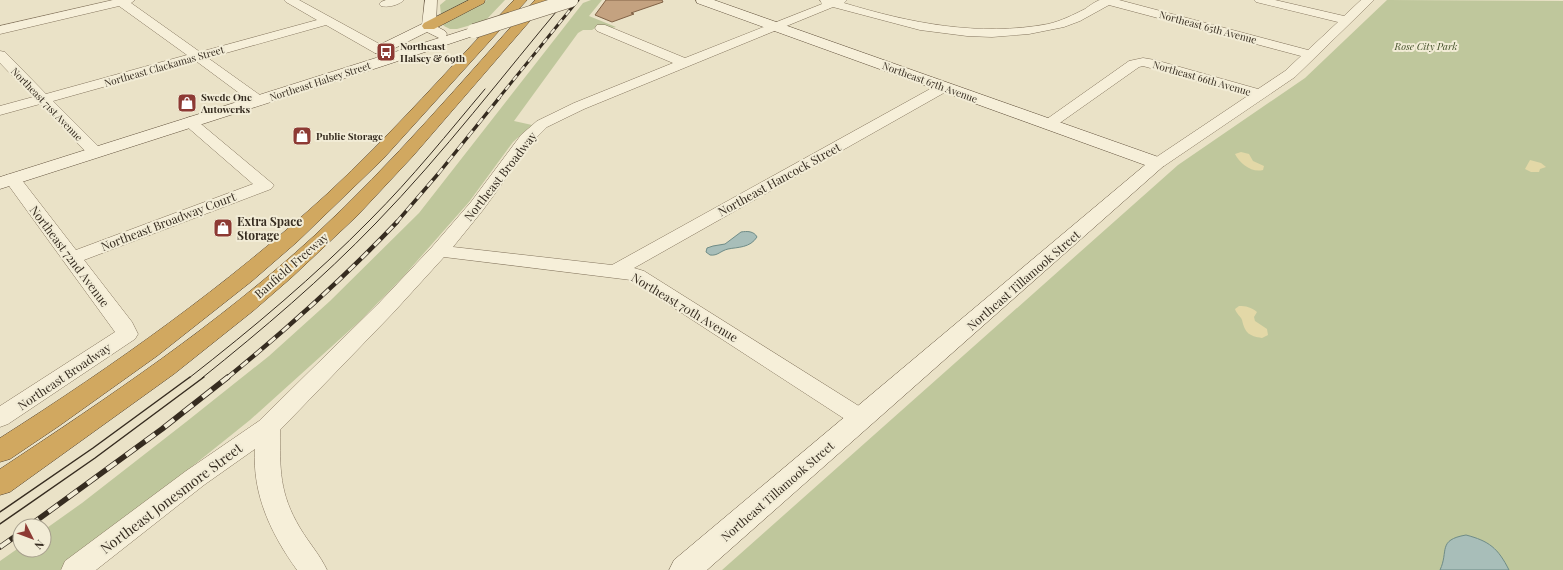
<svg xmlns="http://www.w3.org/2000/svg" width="1563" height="570" viewBox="0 0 1563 570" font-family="'Playfair Display',serif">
<rect width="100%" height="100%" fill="#eae2c7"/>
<!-- green -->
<path fill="#bfc79c" d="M446,0H474L441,15L440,5Z
M487,0H505L485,21L457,29H450L444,26L443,24L447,22Z
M591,0H602L589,16L616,27L612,28L600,25L592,30H583L578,33L514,121L532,125L513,142L469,202L402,278L361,320L250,420L144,505L60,570H0V561L20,547V550H44V530L82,503L186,422L269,356L330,301L419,213L583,3Z
M1387,0L1563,1V570H722L1178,165L1305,78Z"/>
<!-- sand -->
<path fill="#e3d8a7" d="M1241,152L1249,154L1253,161L1264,166L1263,170C1252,173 1240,164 1235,154Z
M1530,160L1541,163L1546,167L1540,169L1539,172H1531L1525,169Z
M1239,306C1246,306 1251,307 1257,312L1254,317L1255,321L1267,329L1268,335L1262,338C1249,336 1245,333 1242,320C1241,317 1236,313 1235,309Z"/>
<!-- water -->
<path fill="#a8beb9" stroke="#6f8c87" d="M741,232C747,231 754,231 757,237C750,248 738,247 728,249C720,251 718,256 710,255L706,252L707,248L713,246L725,244Z
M1466,535C1489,541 1498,548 1509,570H1440C1449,551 1437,540 1466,535Z"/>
<!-- building -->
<path fill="#c4a280" stroke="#816246" d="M606,0H662L663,2L631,13L634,14L612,22L595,15Z"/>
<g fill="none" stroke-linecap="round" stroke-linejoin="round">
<defs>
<path id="street" d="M113,0H135L131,3L200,52L317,20L286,2L284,0H299L385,47L387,50L385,53H375L326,25L208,58L264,98L266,101L264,104L259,105L254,104L196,61L53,101L101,149L103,152L101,155L95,157L89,155L40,104L0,115V106L33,97L0,63V51L5,52L46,94L187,55L119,6L0,34V26Z
M386,0H404C399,5 388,8 381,6L379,4L381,2Z
M820,0H847L844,3C910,23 979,37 1048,24C1061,21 1073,15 1085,9C1089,6 1096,1 1100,0C1106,0 1113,0 1119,0L1308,50L1338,22L1256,2L1254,0H1275L1344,16L1361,0H1374L1295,77L1164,166L1158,168L1152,166L1150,163L1152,160L1249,95L1143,66L1139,67L1054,127L1049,129L1044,127L1041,124L1044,121L1129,61L1143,58L1155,60L1258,89L1285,71L1301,56L1109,5L1080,21L1064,27L1029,34L992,37L967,36L920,30L833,7L584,109L547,127L533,141L483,210L453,247L612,265L939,84L944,83L949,84L951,87L949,90L634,268L644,271L870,413L874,419L870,425L862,428L854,425L631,280L444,257L393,313L280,430C280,469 279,493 300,528C309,543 320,555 327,570H297C271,534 252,494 255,449L204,485L96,570H61L65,561L186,471L259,421L379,303L432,247L471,202L521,135L537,121L574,103L673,63L597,31L595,28L597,25H605L685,58L822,4Z
M190,117L195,119L274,185L271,189L84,260L132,322L138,334L135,339L8,424L0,427V406L115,332L4,179L6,175L12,174L18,175L76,250L253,184L185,125L182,122L185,119Z"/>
<path id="secondary" d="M425,0H437L436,26L445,31L447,34L446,36L474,27L479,28L481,31L479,34L383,66L0,189V177L439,38L427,32L385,53L380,54L375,53L373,50L375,47L422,24Z
M696,0H714L1164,159L1167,163L707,570H669L674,560L1145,165L697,3Z"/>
<path id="highway" d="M469,0H485L484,3L434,29H424L422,26L424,23Z
M514,0H527L383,159L297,242L252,281L157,356L59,426L10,459L0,462V438C115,365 226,286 327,194C393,133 452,65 514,0Z
M535,0H548L413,156L357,216L291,278L253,311L174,374L10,492L0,495V469C109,397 218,324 314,236C393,163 463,80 535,0Z"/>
</defs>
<!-- street casing -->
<use href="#street" stroke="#84755e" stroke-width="1"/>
<!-- secondary casing -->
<use href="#secondary" stroke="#665641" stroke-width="1"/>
<!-- highway casing -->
<use href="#highway" stroke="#524332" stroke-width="1"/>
<!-- street -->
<use href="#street" fill="#f6efd9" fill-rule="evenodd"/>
<!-- secondary -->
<use href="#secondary" fill="#f6efd9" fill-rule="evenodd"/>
<!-- highway -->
<use href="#highway" fill="#d1a860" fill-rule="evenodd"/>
<!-- tram-far1 -->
<path stroke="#362c20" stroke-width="1" d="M189,378C253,328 315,276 371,219C412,178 448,133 485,89
M202,378C263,329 322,279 376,223C444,153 503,75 566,0"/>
<!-- tram -->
<path stroke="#362c20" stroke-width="1.5" d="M0,512L93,448L190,377
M0,524L95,458L204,377"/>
<defs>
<path id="rail-far3" d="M498,99L578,0"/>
<path id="rail-far2" d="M396,223L438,174L499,98"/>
<path id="rail-far1" d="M227,378C287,329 344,278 397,222"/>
<path id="rail" d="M29,526L162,429L228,377
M0,547L20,533"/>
</defs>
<!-- rail-far3 casing -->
<use href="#rail-far3" stroke="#362c20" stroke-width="3"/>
<!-- rail-far2 casing -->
<use href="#rail-far2" stroke="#362c20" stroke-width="3.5"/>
<!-- rail-far1 casing -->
<use href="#rail-far1" stroke="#362c20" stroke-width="4.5"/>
<!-- rail casing -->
<use href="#rail" stroke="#362c20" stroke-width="5.5"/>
<!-- rail-far3 -->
<use href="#rail-far3" stroke="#f2ecd6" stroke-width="2" stroke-dasharray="6" stroke-linecap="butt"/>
<!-- rail-far2 -->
<use href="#rail-far2" stroke="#f2ecd6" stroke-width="2.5" stroke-dasharray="8" stroke-linecap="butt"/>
<!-- rail-far1 -->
<use href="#rail-far1" stroke="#f2ecd6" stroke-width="3" stroke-dasharray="9" stroke-linecap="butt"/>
<!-- rail -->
<use href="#rail" stroke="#f2ecd6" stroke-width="4" stroke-dasharray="12" stroke-linecap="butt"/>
<defs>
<path id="secondary-bridge" d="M474,31L571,0"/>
</defs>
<!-- secondary-bridge casing -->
<use href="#secondary-bridge" stroke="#665641" stroke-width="15" stroke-linecap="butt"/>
<!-- secondary-bridge -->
<use href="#secondary-bridge" stroke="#f6efd9" stroke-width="14"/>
</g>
<!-- icons -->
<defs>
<symbol id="bus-square" viewBox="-11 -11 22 22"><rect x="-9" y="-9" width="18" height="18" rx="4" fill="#8d3a34" stroke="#f2ecd6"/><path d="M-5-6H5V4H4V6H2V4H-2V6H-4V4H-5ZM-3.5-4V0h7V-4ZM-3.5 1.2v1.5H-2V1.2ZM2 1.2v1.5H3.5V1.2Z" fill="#fff"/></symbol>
<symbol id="shop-square" viewBox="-11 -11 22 22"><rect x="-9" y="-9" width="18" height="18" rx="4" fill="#8d3a34" stroke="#f2ecd6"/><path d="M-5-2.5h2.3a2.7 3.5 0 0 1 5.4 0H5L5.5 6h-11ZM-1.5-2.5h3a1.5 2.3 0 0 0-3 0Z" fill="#fff"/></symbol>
</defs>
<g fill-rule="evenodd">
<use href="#bus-square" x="375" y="41" width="22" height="22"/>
<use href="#shop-square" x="176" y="92" width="22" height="22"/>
<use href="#shop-square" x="291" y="125" width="22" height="22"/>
<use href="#shop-square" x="212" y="217" width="22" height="22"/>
</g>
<g text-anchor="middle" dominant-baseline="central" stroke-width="4" stroke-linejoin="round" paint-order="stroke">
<!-- far-street labels -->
<g font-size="10" fill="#362c20" stroke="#f2ecd6">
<text transform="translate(1208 27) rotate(15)">Northeast 65th Avenue</text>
<text transform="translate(164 66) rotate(-16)">Northeast Clackamas Street</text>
<text transform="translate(1202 78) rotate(16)">Northeast 66th Avenue</text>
<text transform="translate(320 81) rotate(-18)">Northeast Halsey Street</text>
<text transform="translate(930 82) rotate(20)">Northeast 67th Avenue</text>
<text transform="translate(47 104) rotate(46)">Northeast 71st Avenue</text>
</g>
<!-- far-poi labels -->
<g font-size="10" font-weight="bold" fill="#362c20" stroke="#f2ecd6" text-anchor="start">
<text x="400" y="46">Northeast<tspan x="400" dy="12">Halsey &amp; 69th</tspan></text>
<text x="201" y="97">Swede One<tspan x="201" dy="12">Autowerks</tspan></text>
<text x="316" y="136">Public Storage</text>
</g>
<!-- far-park labels -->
<g font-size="10" font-style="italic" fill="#435029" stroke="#f2ecd6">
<text x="1426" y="46">Rose City Park</text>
</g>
<!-- street labels -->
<g font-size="12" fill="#362c20" stroke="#f2ecd6">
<text transform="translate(500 176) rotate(-52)">Northeast Broadway</text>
<text transform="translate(779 179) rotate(-29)">Northeast Hancock Street</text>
<text transform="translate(168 221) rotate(-21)">Northeast Broadway Court</text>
<text transform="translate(70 256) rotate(53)">Northeast 72nd Avenue</text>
<text transform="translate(291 265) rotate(-41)">Banfield Freeway</text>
<text transform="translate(1023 280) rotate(-41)">Northeast Tillamook Street</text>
<text transform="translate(685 307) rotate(31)">Northeast 70th Avenue</text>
<text transform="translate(64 376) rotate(-34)">Northeast Broadway</text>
<text transform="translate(777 491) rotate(-41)">Northeast Tillamook Street</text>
</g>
<!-- poi labels -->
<g font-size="12" font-weight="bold" fill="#362c20" stroke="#f2ecd6" text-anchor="start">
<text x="237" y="221">Extra Space<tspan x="237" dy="14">Storage</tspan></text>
</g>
<!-- near-street labels -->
<g font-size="14" fill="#362c20" stroke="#f2ecd6">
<text transform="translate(171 498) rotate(-37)">Northeast Jonesmore Street</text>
</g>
</g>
<!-- north arrow -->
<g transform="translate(32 538) rotate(132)"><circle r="19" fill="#f2ecd6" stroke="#a79f8d"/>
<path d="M0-3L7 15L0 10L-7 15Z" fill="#8d3a34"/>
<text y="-6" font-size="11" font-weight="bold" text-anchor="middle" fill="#362c20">N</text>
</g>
</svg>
